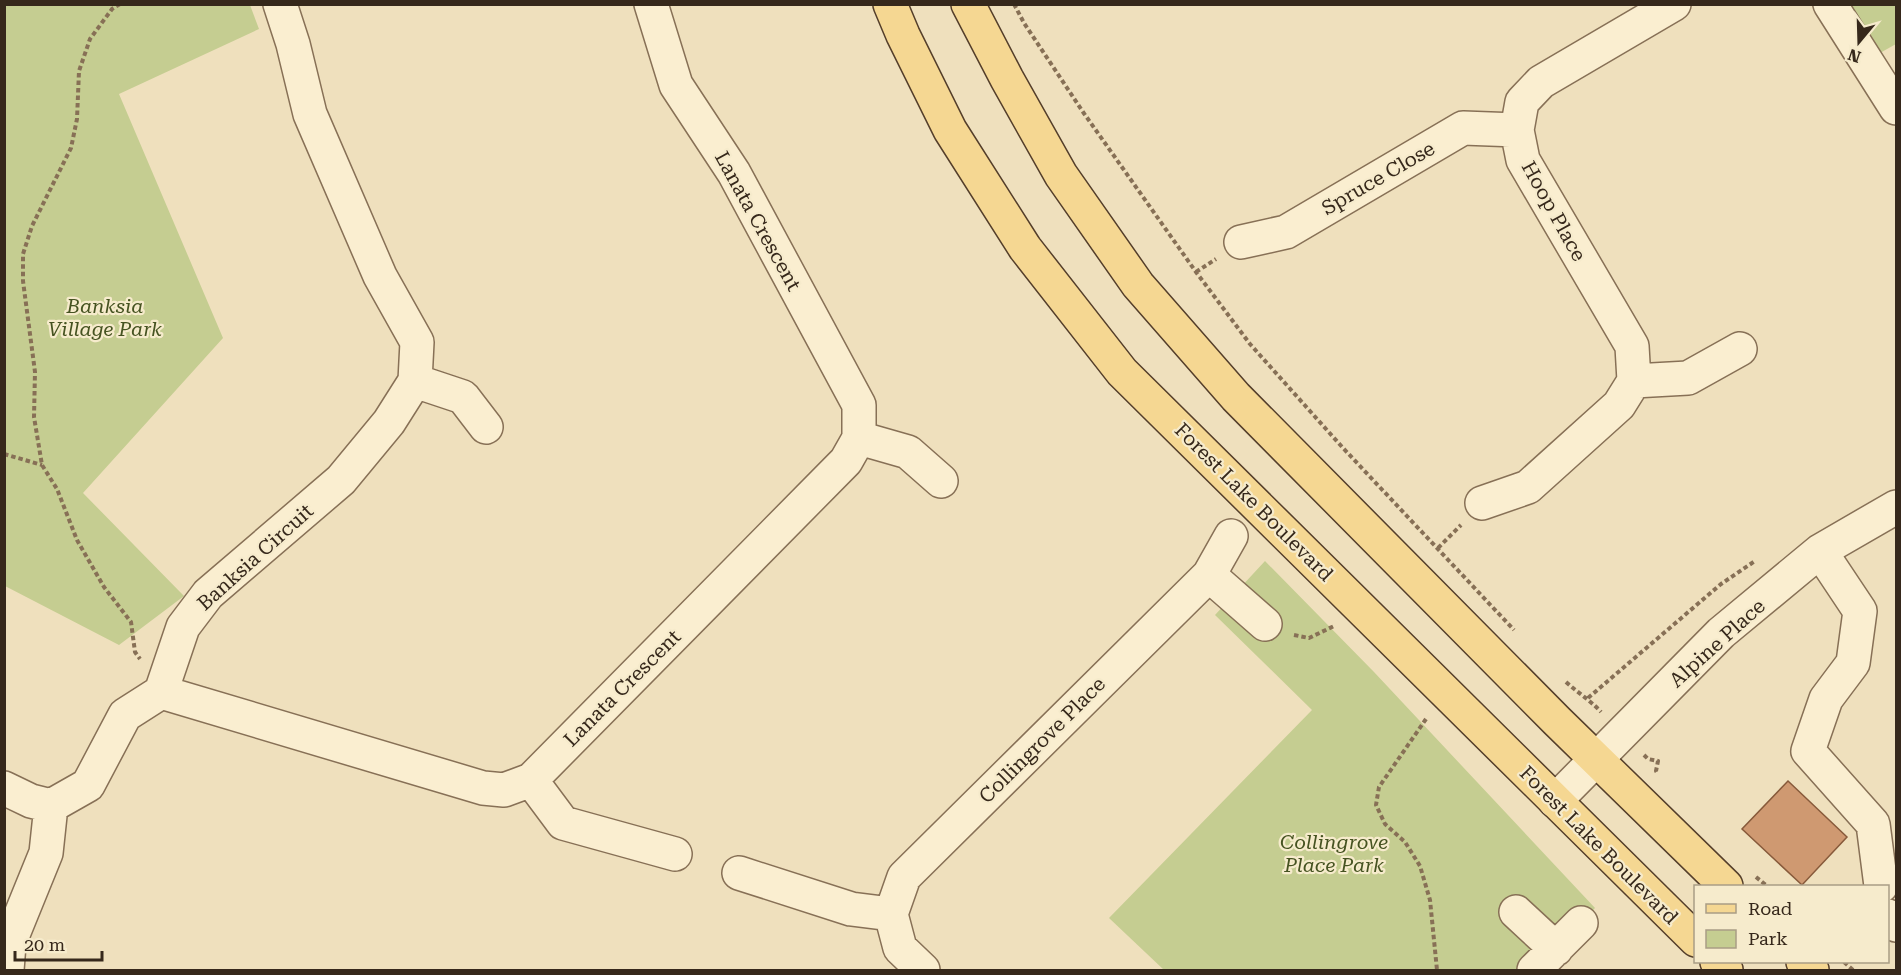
<svg xmlns="http://www.w3.org/2000/svg" width="1901" height="975" viewBox="0 0 1901 975" font-family="'Roboto Serif',serif">
<rect width="100%" height="100%" fill="#efe0bd"/>
<!-- green -->
<path fill="#c5cd91" d="M4,5H250L259,29L119,94L223,338L83,493L184,596L119,645L5,586Z
M1851,5H1896V44L1880,53Z
M1265,561L1374,672L1595,908L1534,970H1164L1109,918L1312,710L1215,615Z"/>
<!-- building -->
<path fill="#cf9971" stroke="#875a3b" stroke-width="1.5" d="M1788,781L1847,837L1802,885L1742,829Z"/>
<g fill="none" stroke-linecap="round" stroke-linejoin="round">
<defs>
<path id="minor" d="M1830,4L1896,108
M1241,242L1286,232L1463,128L1517,130
M415,381L463,397L486,427
M1634,381L1688,378L1740,349
M859,438L908,452L941,481
M1482,503L1528,487L1619,405L1634,381L1632,346L1523,160L1517,130L1522,102L1541,82L1674,4
M1820,551L1860,611L1853,663L1826,699L1808,751L1873,824L1881,886
M1209,575L1265,624
M161,692L483,788L504,790L531,780L846,461L859,438V405L734,173L676,85L651,4
M531,780L563,823L675,854
M4,788L31,801L51,806L88,785L125,715L161,692L183,627L208,594L341,480L389,422L415,381L417,342L380,276L310,114L293,44L280,4
M1555,801L1721,633L1820,551L1896,507
M739,873L851,909L891,914
M1516,912L1556,949
M1888,916L1896,925
M7,970L9,944L46,853L51,806
M923,970L900,948L891,914L904,877L1209,575L1231,536
M1534,970L1581,923"/>
<path id="major" d="M890,4L903,35L950,130L1025,248L1122,372L1696,940
M968,4L1007,79L1061,175L1138,285L1236,397L1557,721L1726,886
M1717,962L1726,970
M1803,962L1812,970"/>
</defs>
<!-- minor casing -->
<use href="#minor" stroke="#877056" stroke-width="36"/>
<!-- major casing -->
<use href="#major" stroke="#543e2a" stroke-width="36"/>
<!-- path -->
<path stroke="#877056" stroke-width="4" stroke-dasharray="4.5 3" stroke-linecap="butt" d="M120,4L112,9L90,39L79,71L77,119L71,148L32,226L23,254V281L35,372L34,417L42,465L57,489L77,540L104,587L131,622L135,652L140,659
M1014,4L1024,23L1083,112L1196,272L1250,344L1343,448L1514,630
M1196,272L1216,259
M4,454L42,465
M1438,548L1461,525
M1294,635L1309,638L1334,626
M1566,682C1578,693 1590,700 1601,712
M1588,698L1721,584L1755,561
M1426,719L1379,787L1376,805L1385,824L1405,842L1420,866L1430,900L1437,970
M1644,755L1648,759L1658,761L1656,771L1658,774
M1756,877L1767,886
M1844,962L1853,970"/>
<!-- minor -->
<use href="#minor" stroke="#faeed0" stroke-width="33"/>
<!-- major -->
<use href="#major" stroke="#f5d792" stroke-width="33"/>
</g>
<g text-anchor="middle" dominant-baseline="central" stroke-width="4.5" stroke-linejoin="round" paint-order="stroke">
<!-- street labels -->
<g font-size="20" fill="#36281b" stroke="#f6ebcc">
<text transform="translate(1378 178) rotate(-30)">Spruce Close</text>
<text transform="translate(1554 211) rotate(61)">Hoop Place</text>
<text transform="translate(758 221) rotate(61)">Lanata Crescent</text>
<text transform="translate(1254 502) rotate(45)">Forest Lake Boulevard</text>
<text transform="translate(255 557) rotate(-42)">Banksia Circuit</text>
<text transform="translate(1717 643) rotate(-42)">Alpine Place</text>
<text transform="translate(622 688) rotate(-45)">Lanata Crescent</text>
<text transform="translate(1042 740) rotate(-45)">Collingrove Place</text>
<text transform="translate(1599 845) rotate(45)">Forest Lake Boulevard</text>
</g>
<!-- park labels -->
<g font-size="20" font-style="italic" fill="#465321" stroke="#f6ebcc">
<text x="105" y="306">Banksia<tspan x="105" dy="23">Village Park</tspan></text>
<text x="1334" y="842">Collingrove<tspan x="1334" dy="23">Place Park</tspan></text>
</g>
</g>
<!-- border -->
<rect width="1901" height="975" fill="none" stroke="#36281b" stroke-width="12"/>
<!-- legend -->
<rect x="1694" y="885" width="195" height="78" fill="#f6ebcc" stroke="#a99d85" stroke-width="1.5"/>
<rect x="1706" y="904" width="30" height="9" fill="#f5d792" stroke="#a99d85" stroke-width="1.5"/>
<text x="1748" y="915" font-size="18" fill="#36281b">Road</text>
<rect x="1706" y="930" width="30" height="18" fill="#c5cd91" stroke="#a99d85" stroke-width="1.5"/>
<text x="1748" y="945" font-size="18" fill="#36281b">Park</text>
<!-- north arrow -->
<g transform="translate(1859 42) rotate(199)" stroke="#f6ebcc" stroke-width="4.5" paint-order="stroke">
<path d="M0-4.5L10 22L0 15L-10 22Z" fill="#36281b"/>
<text y="-9" font-size="16" font-weight="bold" text-anchor="middle" fill="#36281b">N</text>
</g>
<!-- scale -->
<path d="M15 951v9h87v-9" fill="none" stroke="#36281b" stroke-width="3"/>
<text x="24" y="951" font-size="18" fill="#36281b" stroke="#f6ebcc" stroke-width="4.5" paint-order="stroke">20 m</text>
</svg>
